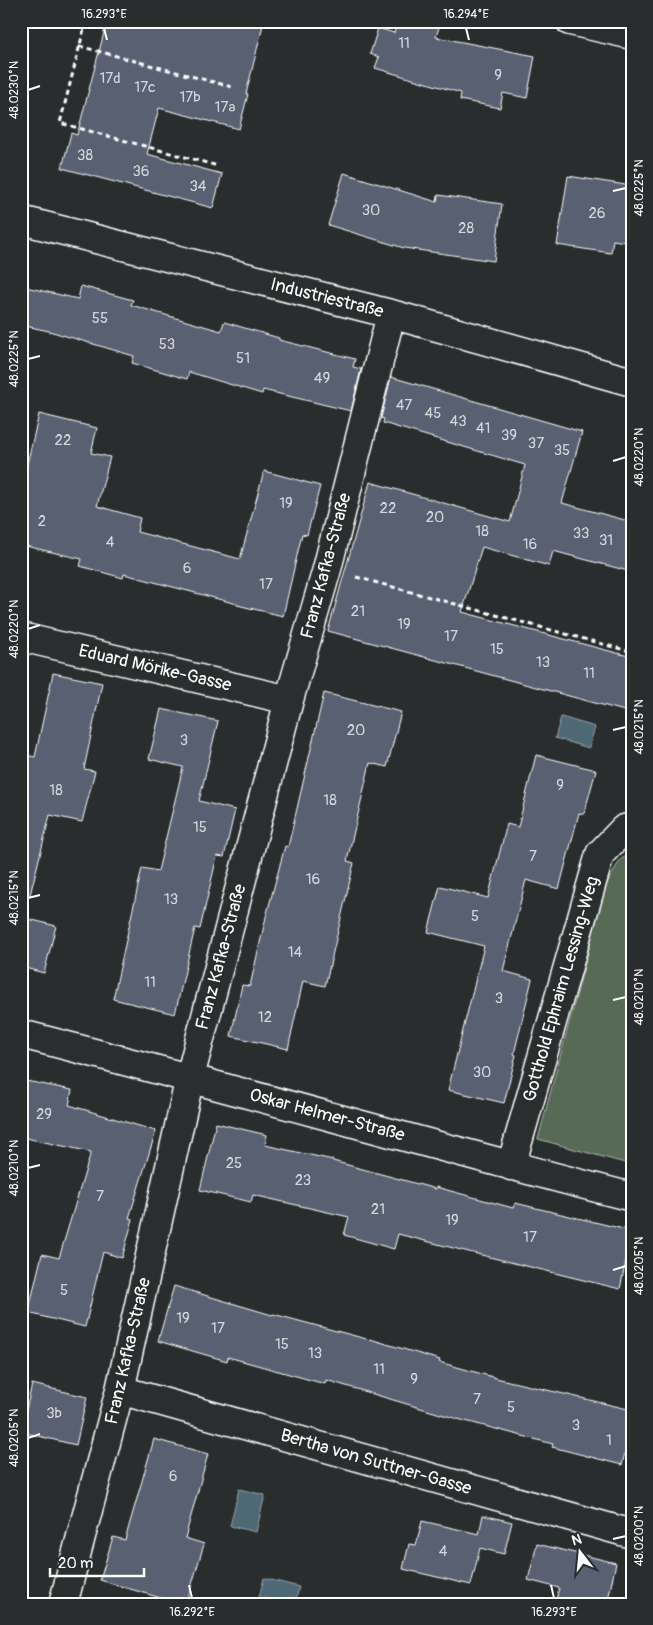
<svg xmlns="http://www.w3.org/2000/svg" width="653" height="1625" viewBox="0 0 653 1625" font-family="Pangolin,sans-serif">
<rect width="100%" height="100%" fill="#2a2d2e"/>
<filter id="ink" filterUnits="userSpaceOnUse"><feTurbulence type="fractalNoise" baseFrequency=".02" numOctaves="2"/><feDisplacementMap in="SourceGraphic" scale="10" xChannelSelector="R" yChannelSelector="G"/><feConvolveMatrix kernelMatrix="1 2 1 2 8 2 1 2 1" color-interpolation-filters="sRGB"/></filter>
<g filter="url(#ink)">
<!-- green -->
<path fill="#566b57" stroke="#aab5ab" d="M632,852V1165L538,1139L606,885L620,860Z"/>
<!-- water -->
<path fill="#4f6874" stroke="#95a4ac" d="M561,717L595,727L589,748L555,738Z
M239,1489L265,1495L256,1532L230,1526Z
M264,1578L299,1587L295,1604H285L259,1597Z"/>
<!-- building -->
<path fill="#596072" stroke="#fff" d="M107,21H264L246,94H248L239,129L159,108L147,154L222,174L213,208L62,168L71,133L77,135Z
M398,21H419L439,27L436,37L535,56L527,98L503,93L500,108L460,100L461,93L375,68L379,57L370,54L378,28L394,33Z
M344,173L437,202L438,195L502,204L494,261L404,248L328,225Z
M568,176L632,186V243L613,240L611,253L557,245Z
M21,286L78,299L81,286L133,300L131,305L221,331L224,322L279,338V340L355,359L353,367L361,369L351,411L263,390L262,394L189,372L187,379L132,363L134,356L49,331L21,325Z
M391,377L582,432L562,503L632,522V572L553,551L549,566L482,547L462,612L632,657V713L328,631L370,482L510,522L525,465L383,423L384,419L381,418Z
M39,414L97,428L91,453L110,457L97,506L140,518L137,532L240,559L264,471L320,486L307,535L302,534L283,616L237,605V604L124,574L123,578L80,566L82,559L21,545V489Z
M53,673L102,683L84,769L95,771L82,822L50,815L30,895L21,894V754L35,757Z
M324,693L401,712L387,767L370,763L347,861L354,863L325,986L303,981L288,1049L231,1036L242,985L250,986L266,917L285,846L288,847Z
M161,709L218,721L199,801L235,810L224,857L217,856L200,929L195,928L175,1014L113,999L142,868L158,871L183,767L149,759Z
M536,755L596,770L584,814L579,813L559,889L526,880L503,971L532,979L514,1054L516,1055L504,1103L448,1090L484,946L428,932L440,886L488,898L507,824L518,827Z
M21,917L56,926L44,973L21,967Z
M21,1080L72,1090L69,1105L156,1131L129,1218L133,1219L122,1258L103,1252L85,1327L28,1313L42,1254L59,1258L91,1152L21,1137Z
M216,1123L267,1135L265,1145L333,1160V1161L436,1189V1187L513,1208L515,1203L632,1231L620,1289L469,1252L398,1234L394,1249L344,1235L349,1217L253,1195L251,1202L200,1190Z
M174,1286L272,1315L273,1314L370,1340V1339L440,1360L439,1362L500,1379L632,1410V1425L622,1465L552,1447L553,1444L454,1418L326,1380L325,1384L228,1357L227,1361L158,1341Z
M32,1384L87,1397L76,1445L21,1432Z
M154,1439L208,1454L185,1538L204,1544L186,1604H181L100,1580L113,1537L125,1540Z
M483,1515L512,1522L504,1554L480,1548L471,1585L403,1569L409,1544L416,1545L422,1521L479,1534Z
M537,1544L616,1563L607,1604H555L559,1588L528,1580Z"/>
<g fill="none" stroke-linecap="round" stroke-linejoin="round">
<defs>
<path id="street" d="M570,21L632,35
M21,220L391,314L632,382
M21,637L289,700
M21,1034C225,1086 428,1145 632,1197
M511,1166L600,854L624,829L632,827
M120,1390L632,1534
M63,1604L120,1390L190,1077L289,700L327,569L391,314"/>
</defs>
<!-- street casing -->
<use href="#street" stroke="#fff" stroke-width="31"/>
<!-- path -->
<path stroke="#fff" stroke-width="3" stroke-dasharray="5 4" stroke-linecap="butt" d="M86,21L60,123L218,166
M79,46L232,87
M356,577L632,652
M631,1604L632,1600"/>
<!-- street -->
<use href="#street" stroke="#2a2d2e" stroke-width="28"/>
</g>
</g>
<!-- ticks -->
<path fill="none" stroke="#fff" stroke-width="2" d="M104,28L107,40M466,28L469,40M28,90L40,86M613,191L626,188M28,359L40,356M613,461L626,457M28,629L40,625M613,730L626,727M28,898L40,895M613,1000L626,997M28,1168L40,1165M613,1270L626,1266M28,1438L40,1434M613,1539L626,1536M189,1585L192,1598M551,1585L554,1598"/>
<g text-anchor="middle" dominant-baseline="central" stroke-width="4.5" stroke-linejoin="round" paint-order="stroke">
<!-- number labels -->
<g font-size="15" fill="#d6d7dc">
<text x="404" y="43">11</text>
<text x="498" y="75">9</text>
<text x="110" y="78">17d</text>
<text x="145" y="87">17c</text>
<text x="190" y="97">17b</text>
<text x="225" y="107">17a</text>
<text x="85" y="155">38</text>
<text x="141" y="171">36</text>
<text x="198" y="186">34</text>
<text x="371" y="210">30</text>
<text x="597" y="213">26</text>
<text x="466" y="228">28</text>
<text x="100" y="318">55</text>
<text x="167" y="344">53</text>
<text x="243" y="358">51</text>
<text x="322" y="378">49</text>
<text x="404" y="405">47</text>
<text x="433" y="413">45</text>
<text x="458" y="421">43</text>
<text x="483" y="428">41</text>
<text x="509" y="435">39</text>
<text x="63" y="440">22</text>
<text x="536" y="443">37</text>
<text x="562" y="450">35</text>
<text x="286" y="503">19</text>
<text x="388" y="508">22</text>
<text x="435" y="517">20</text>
<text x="42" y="521">2</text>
<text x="482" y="531">18</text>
<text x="581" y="533">33</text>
<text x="606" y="540">31</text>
<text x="110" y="542">4</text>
<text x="530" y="544">16</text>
<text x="187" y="568">6</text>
<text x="266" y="584">17</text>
<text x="358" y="611">21</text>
<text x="404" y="624">19</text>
<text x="451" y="636">17</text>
<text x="497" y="649">15</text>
<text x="543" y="662">13</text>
<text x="589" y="673">11</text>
<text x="356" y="730">20</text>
<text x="184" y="740">3</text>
<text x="560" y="785">9</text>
<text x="56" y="790">18</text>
<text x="330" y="800">18</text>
<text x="200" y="827">15</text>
<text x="533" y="856">7</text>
<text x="313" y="879">16</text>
<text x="171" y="899">13</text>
<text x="475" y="916">5</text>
<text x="295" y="952">14</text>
<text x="150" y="982">11</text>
<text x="499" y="998">3</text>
<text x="265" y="1017">12</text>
<text x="482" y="1072">30</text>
<text x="44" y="1114">29</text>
<text x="234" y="1163">25</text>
<text x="303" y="1180">23</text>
<text x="100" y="1196">7</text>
<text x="378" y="1209">21</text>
<text x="452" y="1220">19</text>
<text x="530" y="1237">17</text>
<text x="64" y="1290">5</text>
<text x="183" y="1318">19</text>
<text x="218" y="1328">17</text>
<text x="282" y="1344">15</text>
<text x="315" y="1353">13</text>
<text x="379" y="1369">11</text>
<text x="414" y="1379">9</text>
<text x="477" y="1399">7</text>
<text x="511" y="1407">5</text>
<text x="54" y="1413">3b</text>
<text x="576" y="1425">3</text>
<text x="609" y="1440">1</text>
<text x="173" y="1476">6</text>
<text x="443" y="1551">4</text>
</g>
<!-- street labels -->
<g font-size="18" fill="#fff" stroke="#2a2d2e">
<text transform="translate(327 298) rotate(14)">Industriestraße</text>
<text transform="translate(326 566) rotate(-75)">Franz Kafka-Straße</text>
<text transform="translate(155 668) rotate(13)">Eduard Mörike-Gasse</text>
<text transform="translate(221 957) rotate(-75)">Franz Kafka-Straße</text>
<text transform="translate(561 989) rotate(-74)">Gotthold Ephraim Lessing-Weg</text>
<text transform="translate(327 1115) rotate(15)">Oskar Helmer-Straße</text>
<text transform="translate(128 1351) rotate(-77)">Franz Kafka-Straße</text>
<text transform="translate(376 1462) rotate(16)">Bertha von Suttner-Gasse</text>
</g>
</g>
<!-- margin -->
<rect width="653" height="1625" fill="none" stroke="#2a2d2e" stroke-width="55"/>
<!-- north arrow -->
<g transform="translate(580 1552) rotate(344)" stroke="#2a2d2e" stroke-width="4" paint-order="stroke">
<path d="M0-4L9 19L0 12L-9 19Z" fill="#ffffff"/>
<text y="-8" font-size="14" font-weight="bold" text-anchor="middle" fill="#ffffff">N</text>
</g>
<!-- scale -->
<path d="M50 1568v8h94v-8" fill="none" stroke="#ffffff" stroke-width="2.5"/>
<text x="58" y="1568" font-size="15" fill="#ffffff" stroke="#2a2d2e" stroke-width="4" paint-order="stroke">20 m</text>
<rect x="28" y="28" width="598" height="1570" fill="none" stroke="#fff" stroke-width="2"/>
<g font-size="12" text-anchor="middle" fill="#fff">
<text x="104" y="18">16.293°E</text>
<text x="466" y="18">16.294°E</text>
<text transform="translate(14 90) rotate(-90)" y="4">48.0230°N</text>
<text transform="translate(639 188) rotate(-90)" y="4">48.0225°N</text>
<text transform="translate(14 359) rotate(-90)" y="4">48.0225°N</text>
<text transform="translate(639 457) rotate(-90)" y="4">48.0220°N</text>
<text transform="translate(14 629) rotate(-90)" y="4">48.0220°N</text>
<text transform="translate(639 727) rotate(-90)" y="4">48.0215°N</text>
<text transform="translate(14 898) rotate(-90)" y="4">48.0215°N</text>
<text transform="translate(639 997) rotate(-90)" y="4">48.0210°N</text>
<text transform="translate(14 1168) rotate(-90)" y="4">48.0210°N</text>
<text transform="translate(639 1266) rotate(-90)" y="4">48.0205°N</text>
<text transform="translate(14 1438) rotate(-90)" y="4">48.0205°N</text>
<text transform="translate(639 1536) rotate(-90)" y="4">48.0200°N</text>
<text x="192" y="1616">16.292°E</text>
<text x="554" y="1616">16.293°E</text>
</g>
</svg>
